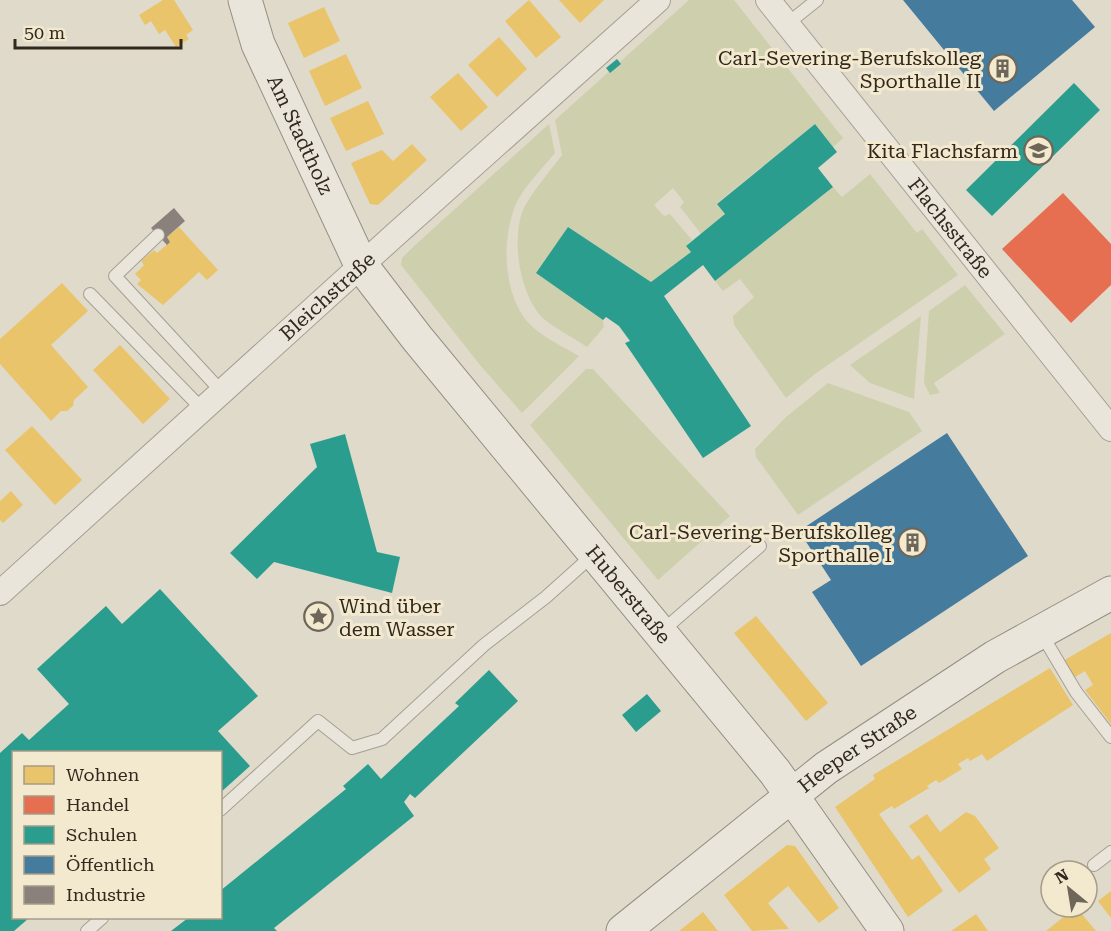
<svg xmlns="http://www.w3.org/2000/svg" width="1111" height="931" viewBox="0 0 1111 931" font-family="'Roboto Serif',serif">
<rect width="100%" height="100%" fill="#e0daca"/>
<!-- green -->
<path fill="#ced0ad" d="M689,0H734L843,138L833,147L815,124L717,203L725,214L701,234L680,207L684,202L673,188L654,205L664,216L670,214L692,240L686,246L691,252L651,282L568,227L536,273L603,320L604,327L587,347C574,338 558,330 545,320C519,298 509,233 526,204C536,187 550,171 562,155L555,120Z
M549,124L555,153C543,168 524,186 516,204C502,237 503,286 523,316C536,335 561,345 579,356L522,413L480,365L401,265L402,258L414,246Z
M870,174L917,233L922,229L958,275L815,374L786,398L734,325L733,316L754,297L740,279L723,291L715,281L833,187L842,197Z
M965,285L1005,334L934,383L940,393L930,395L924,383L929,311Z
M921,316L914,399L870,383L850,365Z
M586,369H593L730,516L658,580L530,425Z
M828,383L909,412L922,431L798,515L756,457L755,449L786,417Z"/>
<!-- homes -->
<path fill="#e9c46a" d="M163,0H174L193,30L186,35L189,39L176,47L165,30L159,34L151,21L145,25L139,15Z
M529,0L561,37L536,58L505,21Z
M559,0H604L580,23Z
M324,7L340,41L304,58L288,23Z
M499,37L527,69L497,97L468,65Z
M346,54L362,88L325,106L309,71Z
M458,73L488,107L461,131L430,97Z
M368,101L384,134L346,151L330,118Z
M412,144L427,160L378,205L370,204L351,163L382,150L393,161Z
M179,227L218,270L207,280L199,272L163,305L137,284L141,280L135,274L144,265L141,261L154,250L157,253L170,242L167,237Z
M62,283L88,311L51,345L88,387L74,400L73,406L67,411H61L51,421L0,364V339Z
M120,345L170,399L143,424L93,370Z
M32,426L82,480L55,505L5,450Z
M11,491L23,505L3,523L0,520V501Z
M756,616L828,703L806,721L734,633Z
M1111,633V724L1085,690L1093,685L1085,671L1075,677L1063,661Z
M1050,668L1073,705L987,761L982,754L970,761L968,758L958,764L962,769L939,783L936,780L927,786L929,788L894,809L892,806L879,814L912,860L919,855L943,891L908,917L835,807L875,779L873,775Z
M966,812L975,816L999,848L984,859L991,869L959,893L909,826L927,814L940,832Z
M787,845L795,846L839,908L819,923L788,886L768,903L789,929L752,931L724,895Z
M1111,891V918L1098,901Z
M1076,907L1096,931H1046Z
M703,912L718,931H679Z
M976,914L988,931H951Z"/>
<!-- shops -->
<path fill="#e76f51" d="M1063,193L1111,244V285L1071,323L1002,249Z"/>
<!-- schools -->
<path fill="#2a9d8f" d="M617,59L621,64L610,73L606,68Z
M1074,83L1100,110L992,216L966,190Z
M815,124L837,152L818,168L833,187L715,281L703,265L664,296L751,426L703,458L625,343L630,341L619,326L606,317L603,320L536,273L568,227L651,282L691,252L686,246L725,214L717,204Z
M345,434L377,552L400,557L392,593L274,562L257,579L230,553L317,467L310,444Z
M160,589L258,696L218,731L250,766L220,793V752H14V918H29L14,931H0V753L22,733L29,740L69,704L37,669L106,606L122,624Z
M489,670L518,701L415,798L410,794L404,802L414,816L274,928L277,931H171L188,918H220V891L346,789L343,786L368,764L381,779L459,706L455,703Z
M647,694L661,711L636,732L622,715Z"/>
<!-- public -->
<path fill="#457b9d" d="M903,0H1072L1095,27L994,111Z
M947,433L1028,556L861,666L812,592L831,580L799,531Z"/>
<!-- industry -->
<path fill="#8a817c" d="M174,208L185,221L167,237L170,242L167,245L151,228Z"/>
<g fill="none" stroke-linecap="round" stroke-linejoin="round">
<defs>
<path id="lane" d="M787,24L817,0
M158,235L115,276L222,392
M90,294L203,410
M661,632L760,546
M1041,633L1076,692L1111,737
M220,810L318,721L352,748L382,739L484,645L546,597L594,554
M1094,865L1111,852
M87,931L102,918"/>
<g id="street">
<path id="s1" d="M768,0L1111,429"/>
<path id="s2" d="M0,593L396,234L658,0"/>
</g>
<g id="secondary">
<path id="s3" d="M245,0L258,44L361,265L417,338L775,772L887,931"/>
<path id="s4" d="M623,931L826,768L995,657L1111,593"/>
</g>
</defs>
<!-- lane casing -->
<use href="#lane" stroke="#a59f94" stroke-width="14"/>
<!-- street casing -->
<use href="#street" stroke="#a59f94" stroke-width="26"/>
<!-- secondary casing -->
<use href="#secondary" stroke="#958e83" stroke-width="35"/>
<!-- lane -->
<use href="#lane" stroke="#e9e5db" stroke-width="12"/>
<!-- street -->
<use href="#street" stroke="#e9e5db" stroke-width="24"/>
<!-- secondary -->
<use href="#secondary" stroke="#e9e5db" stroke-width="33"/>
</g>
<!-- icons -->
<defs>
<symbol id="building-ring" viewBox="-11 -11 22 22"><circle r="9.5" fill="#f2e9cf" stroke="#6f665a" stroke-width="1.5"/><path d="M-4-6H4V6H1V3H-1V6H-4ZM-2.5-4.3h1.7v1.8h-1.7ZM.8-4.3h1.7v1.8H.8ZM-2.5-1h1.7V.8h-1.7ZM.8-1h1.7V.8H.8Z" fill="#6f665a"/></symbol>
<symbol id="school-ring" viewBox="-11 -11 22 22"><circle r="9.5" fill="#f2e9cf" stroke="#6f665a" stroke-width="1.5"/><path d="M0-5L7-2L0 1L-7-2ZM-4 1L0 2.5L4 1V4Q0 6-4 4Z" fill="#6f665a"/></symbol>
<symbol id="sight-ring" viewBox="-11 -11 22 22"><circle r="9.5" fill="#f2e9cf" stroke="#6f665a" stroke-width="1.5"/><path d="M0-6L1.8-2.2L6-1.7L2.9 1.2L3.7 5.4L0 3.3L-3.7 5.4L-2.9 1.2L-6-1.7L-1.8-2.2Z" fill="#6f665a"/></symbol>
</defs>
<g fill-rule="evenodd">
<use href="#building-ring" x="986" y="52" width="33" height="33"/>
<use href="#school-ring" x="1022" y="134" width="33" height="33"/>
<use href="#building-ring" x="896" y="526" width="33" height="33"/>
<use href="#sight-ring" x="302" y="600" width="33" height="33"/>
</g>
<g text-anchor="middle" dominant-baseline="central" stroke-width="6" stroke-linejoin="round" paint-order="stroke">
<!-- poi labels -->
<g font-size="20" fill="#32281d" stroke="#f2e9cf" text-anchor="end">
<text x="981" y="58">Carl-Severing-Berufskolleg<tspan x="981" dy="23">Sporthalle II</tspan></text>
<text x="1018" y="151">Kita Flachsfarm</text>
<text x="892" y="532">Carl-Severing-Berufskolleg<tspan x="892" dy="23">Sporthalle I</tspan></text>
<text x="339" y="606" text-anchor="start">Wind über<tspan x="339" dy="23">dem Wasser</tspan></text>
</g>
<!-- street labels -->
<g font-size="20" fill="#32281d" stroke="#f2e9cf">
<text stroke="none"><textPath href="#s3" startOffset="146">Am Stadtholz</textPath></text>
<text stroke="none"><textPath href="#s1" startOffset="292">Flachsstraße</textPath></text>
<text stroke="none"><textPath href="#s2" startOffset="442">Bleichstraße</textPath></text>
<text stroke="none"><textPath href="#s3" startOffset="714">Huberstraße</textPath></text>
<text stroke="none"><textPath href="#s4" startOffset="297">Heeper Straße</textPath></text>
</g>
</g>
<!-- legend -->
<rect x="12" y="751" width="210" height="168" fill="#f2e9cf" stroke="#a59c88" stroke-width="1.5"/>
<rect x="24" y="766" width="30" height="18" fill="#e9c46a" stroke="#a59c88" stroke-width="1.5"/>
<text x="66" y="781" font-size="18" fill="#32281d">Wohnen</text>
<rect x="24" y="796" width="30" height="18" fill="#e76f51" stroke="#a59c88" stroke-width="1.5"/>
<text x="66" y="811" font-size="18" fill="#32281d">Handel</text>
<rect x="24" y="826" width="30" height="18" fill="#2a9d8f" stroke="#a59c88" stroke-width="1.5"/>
<text x="66" y="841" font-size="18" fill="#32281d">Schulen</text>
<rect x="24" y="856" width="30" height="18" fill="#457b9d" stroke="#a59c88" stroke-width="1.5"/>
<text x="66" y="871" font-size="18" fill="#32281d">Öffentlich</text>
<rect x="24" y="886" width="30" height="18" fill="#8a817c" stroke="#a59c88" stroke-width="1.5"/>
<text x="66" y="901" font-size="18" fill="#32281d">Industrie</text>
<!-- north arrow -->
<g transform="translate(1069 889) rotate(330)"><circle r="28" fill="#f2e9cf" stroke="#a59c88" stroke-width="1.5"/>
<path d="M0-4.5L10 22L0 15L-10 22Z" fill="#6f665a"/>
<text y="-9" font-size="16" font-weight="bold" text-anchor="middle" fill="#32281d">N</text>
</g>
<!-- scale -->
<path d="M15 39v9h166v-9" fill="none" stroke="#32281d" stroke-width="3"/>
<text x="24" y="39" font-size="18" fill="#32281d" stroke="#f2e9cf" stroke-width="4.5" paint-order="stroke">50 m</text>
</svg>
